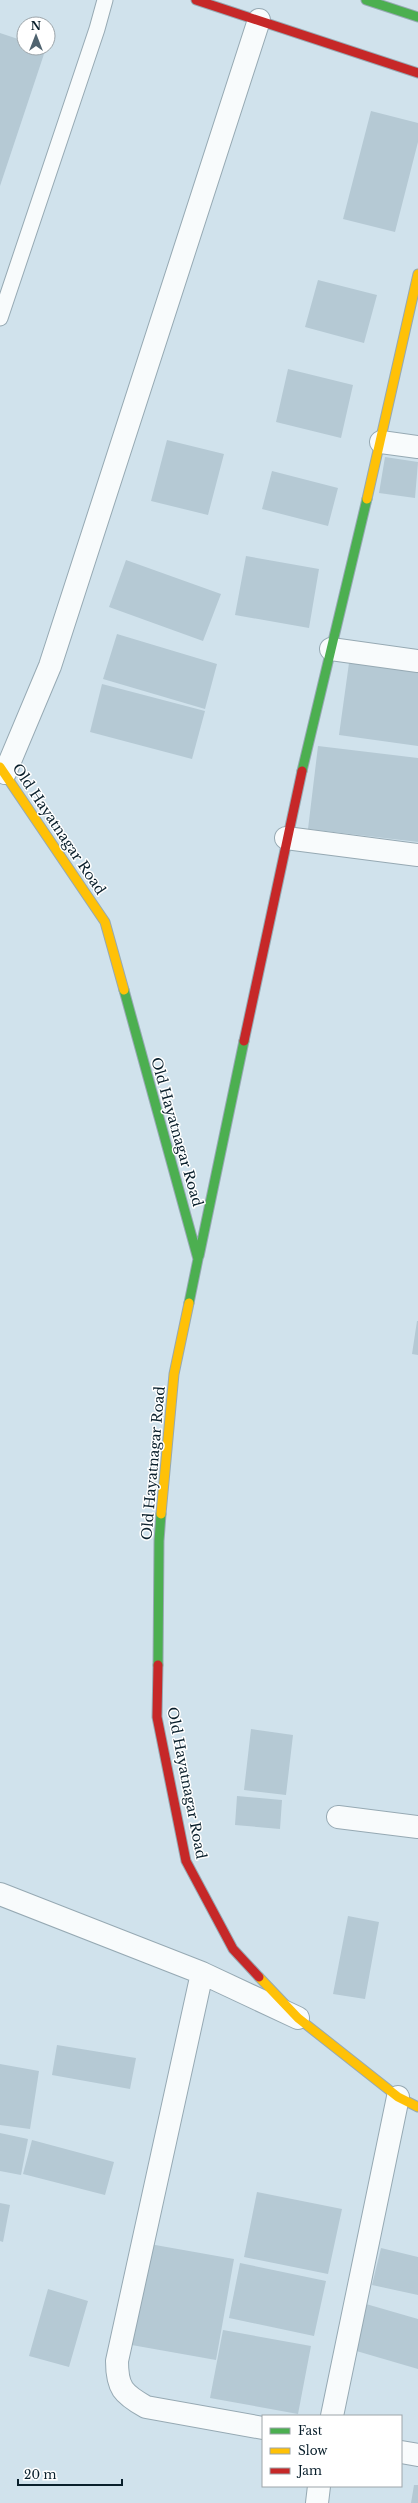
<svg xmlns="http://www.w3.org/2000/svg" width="418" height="2503" viewBox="0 0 418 2503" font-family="'Libre Baskerville',serif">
<rect width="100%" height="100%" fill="#d0e2ec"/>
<!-- building -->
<path fill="#b5c9d4" d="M0,33L24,41V48H46L0,186Z
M371,111L418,123V142L395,232L343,219Z
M318,280L377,295L364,343L305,327Z
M288,369L353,385L341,438L276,422Z
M167,440L224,454L208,515L151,501Z
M385,457L418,462L415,498L379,493Z
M272,471L338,488L328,526L262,509Z
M246,556L319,569L309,628L235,615Z
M126,560L221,594L203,641L109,607Z
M117,634L217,664L205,709L103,679Z
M349,663L418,672V746L339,735Z
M102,684L205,711L192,759L90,732Z
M318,746L418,758V842L308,829Z
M417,1321H418V1355L412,1354Z
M251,1729L293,1735L286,1795L244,1790Z
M237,1796L282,1800L280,1829L235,1825Z
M348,1916L379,1922L365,1999L333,1994Z
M57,2045L136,2058L130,2089L52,2075Z
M0,2064L39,2071L30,2129L0,2125Z
M0,2133L28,2139L21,2175L0,2171Z
M32,2140L114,2162L105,2195L23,2174Z
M257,2192L342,2209L328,2274L244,2257Z
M0,2203L10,2205L3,2242L0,2241Z
M144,2243L234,2259L216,2360L126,2344Z
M381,2248L418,2257V2295L372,2285Z
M240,2263L326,2281L314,2336L229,2318Z
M48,2289L88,2301L69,2367L29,2356Z
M366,2304L418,2319V2369L353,2350Z
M223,2330L311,2346L298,2414L210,2398Z
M414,2485H418V2503H411Z"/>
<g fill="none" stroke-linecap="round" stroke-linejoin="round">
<defs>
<path id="lane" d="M0,318L97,29L105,0"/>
<path id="street" d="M381,442L418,447
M331,649L418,661
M5,773L50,666L259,20
M286,838L418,855
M338,1817L418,1827
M0,1894L202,1973L298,2018
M202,1973L117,2361C117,2388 123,2394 146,2407L263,2428
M332,2416L398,2097
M401,2452L418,2455
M317,2503L319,2486"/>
<path id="fast" d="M366,0L418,17
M302,771L367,499
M124,990L198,1259L189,1303
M199,1256L244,1041
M158,1665L159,1541L161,1514"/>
<path id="slow" d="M367,499L418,274
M0,767L105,922L124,990
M161,1514L174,1374L189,1303
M259,1977L298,2018L398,2097L418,2107"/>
<path id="jam" d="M196,0L418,73
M244,1041L302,771
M158,1665L157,1717L186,1861L233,1949L259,1977"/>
</defs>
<!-- lane casing -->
<use href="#lane" stroke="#96a9b3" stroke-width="17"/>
<!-- street casing -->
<use href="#street" stroke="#96a9b3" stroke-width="24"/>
<!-- fast casing -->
<use href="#fast" stroke="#96a9b3" stroke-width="11"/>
<!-- slow casing -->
<use href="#slow" stroke="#96a9b3" stroke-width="11"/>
<!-- jam casing -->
<use href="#jam" stroke="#96a9b3" stroke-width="11"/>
<!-- lane -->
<use href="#lane" stroke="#f8fbfc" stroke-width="15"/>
<!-- street -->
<use href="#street" stroke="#f8fbfc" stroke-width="22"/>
<!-- fast -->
<use href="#fast" stroke="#4caf50" stroke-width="9"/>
<!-- slow -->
<use href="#slow" stroke="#ffc107" stroke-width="9"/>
<!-- jam -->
<use href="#jam" stroke="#c62828" stroke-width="9"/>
</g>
<g text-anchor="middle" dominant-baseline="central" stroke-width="3" stroke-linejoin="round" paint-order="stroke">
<!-- street labels -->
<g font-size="14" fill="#091f2b" stroke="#fff">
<text transform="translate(59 829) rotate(56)">Old Hayatnagar Road</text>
<text transform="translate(177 1132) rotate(74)">Old Hayatnagar Road</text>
<text transform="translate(153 1463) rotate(-85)">Old Hayatnagar Road</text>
<text transform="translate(187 1783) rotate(79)">Old Hayatnagar Road</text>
</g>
</g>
<!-- legend -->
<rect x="262" y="2415" width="140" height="72" fill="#ffffff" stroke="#9da5aa"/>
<rect x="270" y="2428" width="20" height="6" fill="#4caf50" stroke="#9da5aa"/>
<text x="298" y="2435" font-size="12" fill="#091f2b">Fast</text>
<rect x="270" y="2448" width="20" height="6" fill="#ffc107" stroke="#9da5aa"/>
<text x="298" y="2455" font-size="12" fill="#091f2b">Slow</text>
<rect x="270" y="2468" width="20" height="6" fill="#c62828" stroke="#9da5aa"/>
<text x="298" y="2475" font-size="12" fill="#091f2b">Jam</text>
<!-- north arrow -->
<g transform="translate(36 36)"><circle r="19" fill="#ffffff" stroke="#9da5aa"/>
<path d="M0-3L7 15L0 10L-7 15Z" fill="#4f636f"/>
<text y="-6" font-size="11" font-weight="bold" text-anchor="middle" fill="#091f2b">N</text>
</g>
<!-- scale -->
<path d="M18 2479v6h104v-6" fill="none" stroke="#091f2b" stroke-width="2"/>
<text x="24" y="2479" font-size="12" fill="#091f2b" stroke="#ffffff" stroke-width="3" paint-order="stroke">20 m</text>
</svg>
